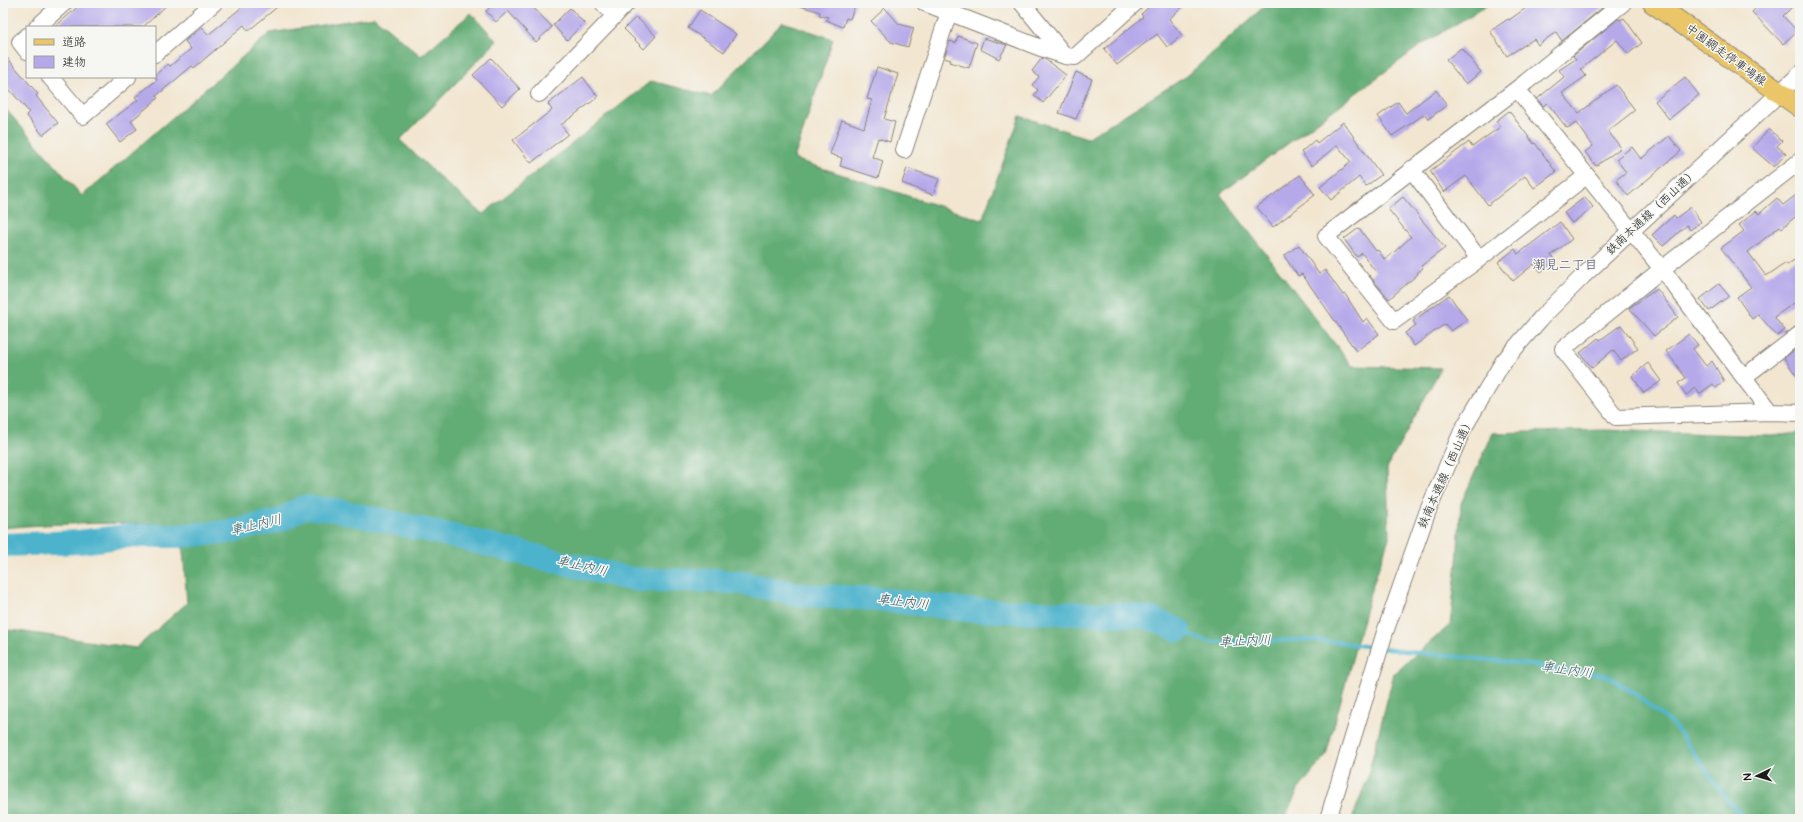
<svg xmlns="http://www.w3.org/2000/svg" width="1803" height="822" viewBox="0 0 1803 822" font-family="'Architects Daughter','Klee One',sans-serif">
<rect width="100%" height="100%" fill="#f6f6f2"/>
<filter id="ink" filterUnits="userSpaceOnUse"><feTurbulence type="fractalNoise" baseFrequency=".025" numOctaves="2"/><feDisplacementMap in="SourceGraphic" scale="8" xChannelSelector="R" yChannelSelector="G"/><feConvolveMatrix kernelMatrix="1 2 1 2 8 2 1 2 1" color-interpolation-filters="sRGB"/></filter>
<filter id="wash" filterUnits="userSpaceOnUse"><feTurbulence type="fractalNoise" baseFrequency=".012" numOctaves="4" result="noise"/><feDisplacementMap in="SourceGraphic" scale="16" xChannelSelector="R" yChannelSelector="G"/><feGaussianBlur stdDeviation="0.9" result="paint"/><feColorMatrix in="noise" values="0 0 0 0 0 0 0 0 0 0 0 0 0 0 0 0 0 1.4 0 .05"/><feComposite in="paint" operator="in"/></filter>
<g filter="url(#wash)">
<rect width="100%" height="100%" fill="#f2e6d0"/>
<!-- forest -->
<path fill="#62ac74" stroke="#3f6448" d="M1268,3H1491L1421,45L1220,194L1352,366L1441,368L1387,468L1389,538L1370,593L1326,755L1298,790L1284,819H3V632L11,630L136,648L187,603L181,525C122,523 62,522 3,528V106L82,196L270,33L374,17L421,56L471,13L497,41L400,140L448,185L483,214L651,81L711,96L783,22L833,39L794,159L982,220L1020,116L1087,138L1187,76Z
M1604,430L1771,436L1800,433V819H1352L1367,779L1394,673L1450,625L1457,562L1461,503L1493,433Z"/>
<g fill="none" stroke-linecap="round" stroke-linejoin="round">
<!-- stream -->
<path stroke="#4db3cc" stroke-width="4" d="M1179,630L1196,638L1213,642L1310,640L1338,642L1377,648
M1384,649L1519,663L1557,669L1593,673L1608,676L1634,693L1675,727L1729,802L1746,819"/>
<!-- river -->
<path stroke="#4db3cc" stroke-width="24" d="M3,545L79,542L128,536H177L227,532L281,520L303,507L335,510L444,534L626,578L642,580L719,581L742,583L803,595L878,599L968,610L1130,615L1153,619L1179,630"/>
</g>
<g id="blocks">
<!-- building -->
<path fill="#b5a9ea" d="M82,3H169L143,27H55Z
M247,3H282L248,31L244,25L194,68L192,66L156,96L158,98L131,121L137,129L120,142L106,124L138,100L135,97L157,80L155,75L168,64L170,66L191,49L185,41L197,31L202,27L208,35Z
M495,3H529L552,27L536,42L508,11L496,22L486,11Z
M801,3H856L850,19L846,18L843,27L826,20L828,17L819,15L820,12L800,6Z
M1154,3H1187L1169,19L1182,35L1167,47L1157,34L1117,65L1104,49L1143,17L1141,14Z
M1533,3H1596L1602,8L1562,41L1556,32L1538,45L1534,39L1507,56L1490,31L1508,19L1509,20Z
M1761,3H1796L1783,16L1797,31L1783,44L1752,12Z
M570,8L584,23L567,40L553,25Z
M885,8L899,24L914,28L908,47L891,42L871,21Z
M700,10L736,34L724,52L688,28Z
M636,17L656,36L644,49L624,29Z
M1624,18L1642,43L1628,54L1617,40L1581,69L1586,76L1562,93L1579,113L1616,85L1635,110L1608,131L1621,148L1596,166L1585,152L1593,146L1577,123L1567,128L1547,103L1543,106L1537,99L1564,77L1559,70L1576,59L1573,56L1618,19L1620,20Z
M958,36L977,43L969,68L950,62L951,60L944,58L950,41L956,43Z
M984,38L1007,45L999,59L980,49Z
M1461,48L1481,72L1466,84L1446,60Z
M3,53L38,94L36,96L58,123L43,135L26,115L29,112L3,82Z
M491,58L520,89L502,106L473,75Z
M1042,58L1046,60L1066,75L1043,103L1034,95L1038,90L1032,85L1039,77L1032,71Z
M877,67L898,74L884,119L895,122L890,142L878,138L872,157L883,161L878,178L840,166L842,158L830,154L842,120L864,128L872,100L867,99Z
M1076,72L1092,79L1076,119L1059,113Z
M583,77L598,97L561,125L568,134L531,163L513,140L552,110L548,104Z
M1685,77L1699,95L1669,119L1655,101Z
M1436,90L1447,105L1428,119L1425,114L1392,136L1378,116L1398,102L1406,113Z
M1509,111L1534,144L1535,143L1556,172L1534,188L1525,176L1488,205L1466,176L1444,192L1430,171L1469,142L1472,147L1500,127L1496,121Z
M1343,122L1381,175L1366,186L1359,177L1331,200L1320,187L1351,162L1337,145L1312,166L1301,152L1315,140L1317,143Z
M1769,129L1782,141L1777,146L1786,154L1774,167L1752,148Z
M1669,136L1681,151L1628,196L1616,180L1626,172L1616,159L1632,147L1641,159Z
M907,168L939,179L933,195L902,183Z
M1300,175L1315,195L1273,227L1257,207Z
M1800,192V213L1782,228L1780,226L1748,252L1766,276L1786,263L1787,265L1800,256V299L1774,317L1785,330L1777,336L1758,314L1752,319L1737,297L1751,287L1721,248L1744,231L1739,225L1756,211L1759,214L1777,198L1783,205Z
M1403,197L1445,248L1421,266L1423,268L1417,273L1418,274L1389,299L1370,276L1375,271L1362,253L1357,257L1344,239L1359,228L1376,251L1378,250L1385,260L1411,237L1388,209Z
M1585,197L1593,207L1572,223L1564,213Z
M1691,207L1701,222L1690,230L1687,225L1663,246L1652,235L1674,215L1676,218Z
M1560,222L1572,239L1551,255L1555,260L1541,272L1534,264L1513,281L1498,262L1515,249L1518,254Z
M1299,245L1319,274L1325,270L1343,295L1345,294L1363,322L1367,318L1379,334L1356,351L1302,274L1298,276L1284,256Z
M1719,284L1729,296L1709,311L1700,299Z
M1657,289L1678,317L1654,336L1629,308Z
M1449,295L1467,320L1451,331L1445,324L1414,346L1405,333L1416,325L1413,321Z
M1621,325L1638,348L1621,361L1613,350L1592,368L1580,353L1598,338L1600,340Z
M1689,334L1698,345L1693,349L1706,366L1712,361L1724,381L1716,388L1713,384L1699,394L1696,388L1686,395L1678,383L1686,378L1666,351Z
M1800,346V381L1784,358Z
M1648,363L1661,381L1644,393L1632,376Z"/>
</g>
</g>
<g filter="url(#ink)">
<use href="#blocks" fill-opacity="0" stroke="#878176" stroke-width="1"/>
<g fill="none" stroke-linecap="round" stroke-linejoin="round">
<defs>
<path id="minor" d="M603,3L615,16
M925,3L1041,48L1065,56L1075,57L1135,3
M1022,3L1065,56
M37,27L64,3
M27,36L20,42L27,51
M155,54L214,3
M50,77L83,116L128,77
M1517,89L1662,269L1770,412L1800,413
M539,94L627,3
M904,150L949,12
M1411,169L1479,259L1586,176
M1479,259L1394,321L1326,236L1526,82L1623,3
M1744,377L1800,334
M1770,412L1616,417L1563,349L1662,269L1800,161
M1328,819L1385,632L1427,513L1463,429L1503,362L1542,317L1583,276L1800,74"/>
<path id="major" d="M1653,3L1800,107"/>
</defs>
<!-- minor casing -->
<use href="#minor" stroke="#878176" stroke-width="18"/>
<!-- major casing -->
<use href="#major" stroke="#878176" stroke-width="22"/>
<!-- minor -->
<use href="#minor" stroke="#fff" stroke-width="16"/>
<!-- major -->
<use href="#major" stroke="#eac669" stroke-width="20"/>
</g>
</g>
<g text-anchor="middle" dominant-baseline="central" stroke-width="3" stroke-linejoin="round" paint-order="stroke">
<!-- street labels -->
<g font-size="12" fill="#1c1c1c" stroke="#f6f6f2">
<text transform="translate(1726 55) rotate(36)">中園網走停車場線</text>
<text transform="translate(1652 212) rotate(-43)">鉄南本通線（西山通）</text>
<text transform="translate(1446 473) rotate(-66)">鉄南本通線（西山通）</text>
</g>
<!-- neighbourhood labels -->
<g font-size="13" fill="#524d64" stroke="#f6f6f2">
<text x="1565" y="265">潮見二丁目</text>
</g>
<!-- water labels -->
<g font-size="13" font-style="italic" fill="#305862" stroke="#f6f6f2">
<text transform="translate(256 525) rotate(-13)">車止内川</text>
<text transform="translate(582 566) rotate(13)">車止内川</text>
<text transform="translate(903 602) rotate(7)">車止内川</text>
<text transform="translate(1245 641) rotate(-2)">車止内川</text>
<text transform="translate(1567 670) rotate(8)">車止内川</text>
</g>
</g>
<!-- margin -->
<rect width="1803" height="822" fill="none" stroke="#f6f6f2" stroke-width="16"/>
<!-- legend -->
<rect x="26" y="26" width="130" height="52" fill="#f6f6f2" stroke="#9f9f9c"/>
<rect x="34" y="39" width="20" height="6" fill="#eac669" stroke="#9f9f9c"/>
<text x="62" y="46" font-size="12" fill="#1c1c1c">道路</text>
<rect x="34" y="56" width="20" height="12" fill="#b5a9ea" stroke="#9f9f9c"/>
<text x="62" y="66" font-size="12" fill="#1c1c1c">建物</text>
<!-- north arrow -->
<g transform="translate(1757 776) rotate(265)" stroke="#f6f6f2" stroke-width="3" paint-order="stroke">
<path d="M0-3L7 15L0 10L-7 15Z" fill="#1c1c1c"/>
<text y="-6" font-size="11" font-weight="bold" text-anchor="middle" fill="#1c1c1c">N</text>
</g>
</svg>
